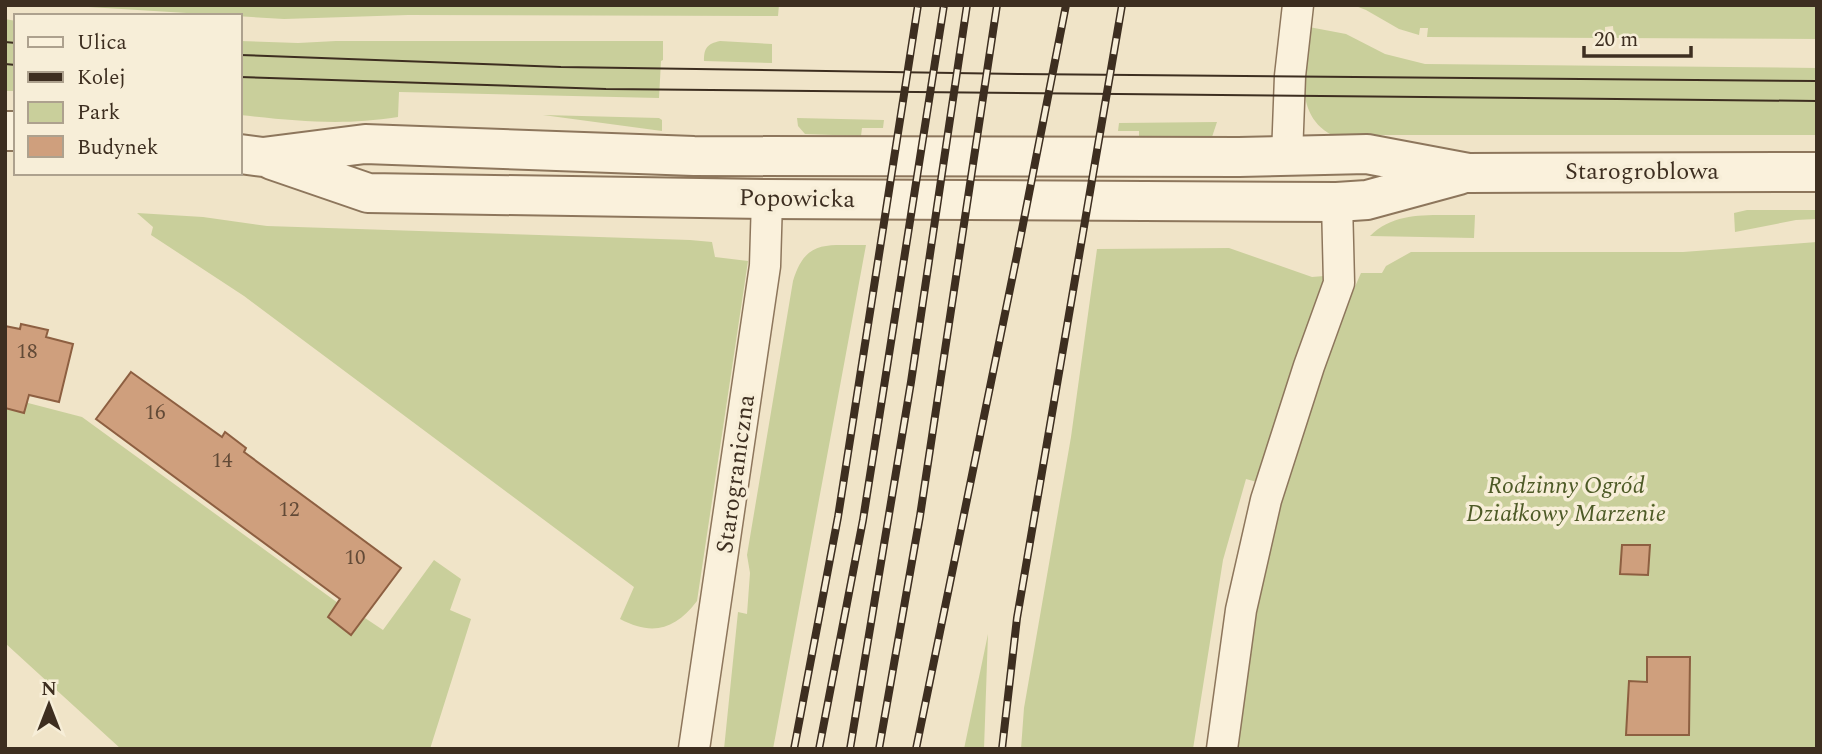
<svg xmlns="http://www.w3.org/2000/svg" width="1822" height="754" viewBox="0 0 1822 754" font-family="Spectral,serif">
<rect width="100%" height="100%" fill="#f0e4c8"/>
<!-- green -->
<path fill="#c9cf9b" d="M56,5H779L778,16L408,15L284,19Z
M1353,5H1817V39L1614,38L1613,26L1605,27V38L1427,37L1428,28H1420L1419,35L1399,29L1366,10Z
M5,19L16,21V91H5Z
M1309,27L1346,34L1385,54L1425,64L1817,68V135H1332C1292,114 1305,65 1309,27Z
M240,41L298,43L336,41H663V60L661,61L659,98L399,92L398,117C340,126 298,121 240,115Z
M720,41L772,44V63L704,61C704,48 707,44 720,41Z
M543,115L659,118L662,120V131Z
M797,118L884,120L883,128H862L861,136L805,134L798,126Z
M1217,122L1212,137L1139,139V131H1118L1119,123Z
M1747,210H1817V219L1796,220L1735,232L1734,213Z
M137,213L203,217L267,226L690,240L712,242L715,257L748,261L697,601C675,630 652,636 620,619L634,587L244,296L151,235L153,227Z
M1450,215H1475L1474,238L1370,236C1392,214 1421,215 1450,215Z
M1817,242V749H1236C1243,703 1248,657 1256,612C1276,498 1313,379 1361,273H1382L1386,266L1411,252H1683Z
M866,245L773,749H724L738,612L747,614L750,573L747,555L793,281C806,238 827,246 866,245Z
M1229,248L1312,277L1324,276L1303,353L1257,482L1246,479L1223,560L1193,749H1021L1024,708L1071,437L1097,249Z
M5,397L82,417L338,603L328,617L351,635L365,618L383,630L434,560L461,579L450,610L471,619L430,749H121L5,643Z
M988,634L984,749H964Z"/>
<!-- building -->
<path fill="#cf9f7d" stroke="#8d5f41" stroke-width="2" d="M21,324L48,330L46,337L73,344L59,402L29,395L24,413L5,408V326L20,329Z
M131,372L222,437L225,432L246,448L244,452L401,568L351,635L328,617L340,599L96,419Z
M1622,545H1650L1648,575L1620,574Z
M1647,657H1690L1689,735H1626L1629,681L1647,682Z"/>
<g fill="none" stroke-linecap="round" stroke-linejoin="round">
<defs>
<path id="minor" d="M1287,156L1290,76L1298,5
M694,749L765,266L767,199
M1222,749L1241,610L1266,500L1309,366L1339,283L1337,202"/>
<path id="tertiary" d="M5,131H16
M240,154L263,157L365,144L694,156L1239,157L1367,154L1468,173L1817,172
M272,160L368,193L767,199L1337,202L1367,200L1459,175"/>
</defs>
<!-- minor casing -->
<use href="#minor" stroke="#8d765c" stroke-width="33"/>
<!-- tertiary casing -->
<use href="#tertiary" stroke="#8d765c" stroke-width="42"/>
<!-- minor -->
<use href="#minor" stroke="#faf1dc" stroke-width="30"/>
<!-- tertiary -->
<use href="#tertiary" stroke="#faf1dc" stroke-width="38"/>
<!-- tram -->
<path stroke="#3d2e20" stroke-width="2" d="M5,42L16,43
M240,55L561,67L1020,74L1817,81
M5,64L16,65
M240,77L606,89L1817,101"/>
<defs>
<path id="rail" d="M794,749L838,517L918,5
M819,749L863,520L944,5
M850,749L911,382L967,5
M879,749L920,516L997,5
M916,749L1017,255L1066,5
M1002,749L1017,618L1122,5"/>
</defs>
<!-- rail casing -->
<use href="#rail" stroke="#3d2e20" stroke-width="8"/>
<!-- rail -->
<use href="#rail" stroke="#f7eed8" stroke-width="5" stroke-dasharray="16" stroke-linecap="butt"/>
</g>
<g text-anchor="middle" dominant-baseline="central" stroke-width="7" stroke-linejoin="round" paint-order="stroke">
<!-- number labels -->
<g font-size="21" fill="#624a37">
<text x="27" y="352">18</text>
<text x="155" y="413">16</text>
<text x="222" y="461">14</text>
<text x="289" y="510">12</text>
<text x="355" y="558">10</text>
</g>
<!-- street labels -->
<g font-size="24" fill="#3d2e20" stroke="#f7eed8">
<text x="1642" y="172">Starogroblowa</text>
<text transform="translate(797 199) rotate(1)">Popowicka</text>
<text transform="translate(736 474) rotate(-82)">Starograniczna</text>
</g>
<!-- park labels -->
<g font-size="24" font-style="italic" fill="#4d5a26" stroke="#f7eed8">
<text x="1566" y="486">Rodzinny Ogród<tspan x="1566" dy="28">Działkowy Marzenie</tspan></text>
</g>
</g>
<!-- border -->
<rect width="1822" height="754" fill="none" stroke="#3d2e20" stroke-width="14"/>
<!-- legend -->
<rect x="14" y="14" width="228" height="161" fill="#f7eed8" stroke="#ada18e" stroke-width="2"/>
<rect x="28" y="37" width="35" height="10" fill="#faf1dc" stroke="#ada18e" stroke-width="2"/>
<text x="77" y="49" font-size="21" fill="#3d2e20">Ulica</text>
<rect x="28" y="72" width="35" height="10" fill="#3d2e20" stroke="#ada18e" stroke-width="2"/>
<text x="77" y="84" font-size="21" fill="#3d2e20">Kolej</text>
<rect x="28" y="102" width="35" height="21" fill="#c9cf9b" stroke="#ada18e" stroke-width="2"/>
<text x="77" y="119" font-size="21" fill="#3d2e20">Park</text>
<rect x="28" y="136" width="35" height="21" fill="#cf9f7d" stroke="#ada18e" stroke-width="2"/>
<text x="77" y="154" font-size="21" fill="#3d2e20">Budynek</text>
<!-- north arrow -->
<g transform="translate(49 705)" stroke="#f7eed8" stroke-width="5" paint-order="stroke">
<path d="M0-5L12 26L0 18L-12 26Z" fill="#3d2e20"/>
<text y="-10" font-size="19" font-weight="bold" text-anchor="middle" fill="#3d2e20">N</text>
</g>
<!-- scale -->
<path d="M1584 46v10h107v-10" fill="none" stroke="#3d2e20" stroke-width="3.5"/>
<text x="1594" y="46" font-size="21" fill="#3d2e20" stroke="#f7eed8" stroke-width="5" paint-order="stroke">20 m</text>
</svg>
